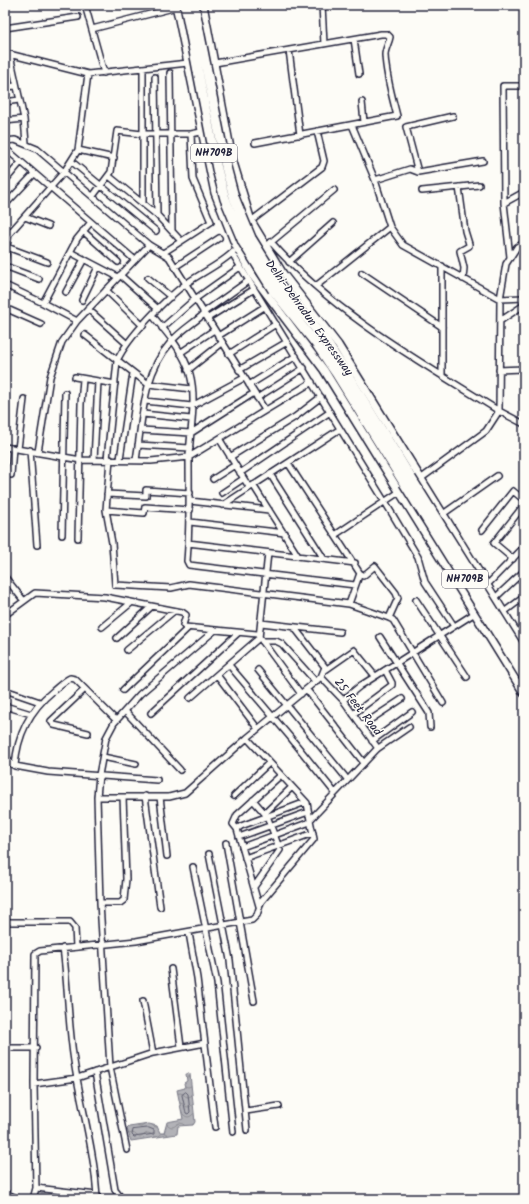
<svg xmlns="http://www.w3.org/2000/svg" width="529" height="1204" viewBox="0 0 529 1204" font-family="Kalam,sans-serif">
<defs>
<pattern id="water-waves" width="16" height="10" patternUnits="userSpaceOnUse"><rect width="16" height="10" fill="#b2b2b7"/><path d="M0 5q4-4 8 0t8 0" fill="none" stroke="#909096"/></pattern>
</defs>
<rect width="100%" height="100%" fill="#fdfcf7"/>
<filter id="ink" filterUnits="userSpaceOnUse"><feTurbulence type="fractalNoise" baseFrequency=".025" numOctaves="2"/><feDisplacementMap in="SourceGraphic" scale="8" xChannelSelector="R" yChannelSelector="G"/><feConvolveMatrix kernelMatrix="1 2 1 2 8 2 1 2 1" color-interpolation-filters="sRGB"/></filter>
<g filter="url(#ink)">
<!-- water -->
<path fill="url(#water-waves)" stroke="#787885" d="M186,1074H190L195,1122L193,1125L178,1126L177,1134L131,1141L127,1129L129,1127L149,1124L157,1126L160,1133H164L167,1122L183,1119L177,1090L185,1088L184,1083L187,1081Z"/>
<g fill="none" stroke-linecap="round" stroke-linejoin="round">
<!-- shore -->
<path stroke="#5c5c6d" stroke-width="1" d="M186,1092L188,1094L190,1112L188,1114L186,1113L182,1095Z
M149,1128L154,1130V1134L134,1137L132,1135L133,1130Z"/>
<defs>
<path id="street" d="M5,5H7
M85,5L104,73
M322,5L324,44
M5,28L78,17
M92,29L177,7
M354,39L359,74
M289,50L300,135
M5,53L88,74L188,63
M10,55L24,119L26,143
M215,63L381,34H387L390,37C389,43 385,49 385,55C386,76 392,96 397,116L255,143
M170,73L172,230
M155,77L157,215L181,241
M5,87L16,86
M5,102L19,100
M362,102L364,122
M5,121L24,119
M352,125L375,180
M5,141L15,140L37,149L149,245L169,257L265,410
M5,148L135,260
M78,150L114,158
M71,161L156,231
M483,161L418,172L410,169L375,180L390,227L403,245L500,299L524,298
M418,172L406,127L453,116
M109,176L158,216
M5,181L21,162
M459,187L465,231L469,244V246L460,251L464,268L463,279
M422,191L479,185
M93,196L111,172L117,131L142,134H191L201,132
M143,203V69
M504,203L503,86H524
M5,205L34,174
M25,217L48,226
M251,221L322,167L324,161L317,131
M83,231L118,262
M271,242C334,314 419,361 499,411L524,424
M270,243L334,190
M7,247L47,262
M70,252L118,277
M163,253L211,222L193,179L191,134
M232,253L385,502L418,557L425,582L454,626
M510,257L504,203L524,192
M5,260L9,234L64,172L78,150L88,74
M289,262L333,223
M5,266L39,279
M442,266V375
M175,267L219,238
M362,273L442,327
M120,275L158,309
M148,278L171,297
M5,285L43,303L77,321
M316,286L390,227
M106,290L143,326
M66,292L84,259
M82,300L98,267
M43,303L77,239L91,222
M5,308L41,324
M88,309L127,344
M203,313L248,281
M152,315C167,333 184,352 190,374C197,400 190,430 189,457C189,492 190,526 187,561L189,565L355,585
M208,318L253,290
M500,321L524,305
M162,328L195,299L240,267
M85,335L148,384L192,389
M218,336L264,307
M180,353L214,330
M229,354L276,324
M188,370L222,343
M239,370L287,342
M499,370L524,369
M75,377L115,384
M249,385L296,356
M257,398L304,368
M145,401L192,406L244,378
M143,414L191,419
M141,430L191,433L254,393
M220,440L249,487
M138,445L190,448
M5,447L81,460L151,461L189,457L312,382
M18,449L24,399
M30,450L37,545
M38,452L50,377L62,342L77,321L149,245
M230,457L295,417L321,397
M107,459L117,361C127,338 167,297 187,283C201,273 221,264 233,252
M110,459L106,510L112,543L115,585L171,588L189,584L349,604L389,618L393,620L443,703
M120,459L133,373
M94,460L98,381
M136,460C143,418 142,375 171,342C180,331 194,323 204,314
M288,463L361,575L363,576L375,566L396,593L398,598L389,618
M240,473L330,412
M270,474L324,559
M11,475L13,448
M213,479L235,465
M419,480L486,431L499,411L500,299L506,264L517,247L524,243
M253,485L298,556
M222,493L243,479
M107,494L146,496V490L190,493
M190,501L269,510
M223,505L340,429
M106,510L144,513L145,507L190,510
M443,514L497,476
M190,522L285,533
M482,530L513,491L524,500
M62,535L65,393
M335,535L408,486
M78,538L81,404L83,379
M188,543L355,563
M513,559L494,543L524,505
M5,577L24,601
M487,585L524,547
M495,598L524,571
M416,600L467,677
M349,604L360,573
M504,612L524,597
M5,615L35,593L105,597L182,612L186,615L183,625L185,627L257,634L301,694
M261,623L340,632
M102,627L131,603
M380,637L429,713L430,727
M117,638L151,607
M262,641H276L282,644L316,682
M127,650L174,611
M229,665L290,737L335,793
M258,670L347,779
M324,671L354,650L375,676
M217,675L258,729
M321,677L343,700L377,747V749
M85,689L51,721L54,725L88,733
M5,690L40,702
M123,690L188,628
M307,690L364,763
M190,698L259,638L268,553
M343,700L360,686L475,613
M5,706L31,714
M125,711L180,770
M151,713L238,633
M353,714L392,685V683L385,670
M116,720L75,679L70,678C64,681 59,686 53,691C30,710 17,736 15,766L48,772L157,780
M361,726L402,699
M247,738L307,803L310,820
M372,741L412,712
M5,753L10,763L15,766
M103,757L136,764
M145,796L160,907
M234,796L269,763
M97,797H123L126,879L124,900L120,903H100
M123,797H169L185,793L247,738L321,677L325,667L294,627
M160,797L167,856
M253,800L267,816L280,850L254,887
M265,813L292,787
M237,829L233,824L237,815L281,775
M239,837L308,812
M226,843L254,1001
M242,847L310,822
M209,854L230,960L247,1130
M245,858L313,833
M193,867L217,983L233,1132
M259,906L237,829L241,826L306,802
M5,922H70L75,928L76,947
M189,933L197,978L215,1127
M63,948C68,986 68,1023 74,1061C81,1107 95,1152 97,1199
M171,969L181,1047
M143,1001L153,1053
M5,1048H36
M95,1072L115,1190L122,1199
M34,1084L77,1078L153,1053L205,1043
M246,1111L279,1106
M127,1150L110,1067L100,903L97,797L99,775L106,738L114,723L140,694L214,631
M36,1188L97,1195
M5,1193L18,1199
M33,1199L36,1188L34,1084L35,954L40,951L136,941L252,920L257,915L261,902L314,839L310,820L377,749L409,727"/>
<path id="secondary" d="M176,5L215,193L236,246L253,276L324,370L524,693
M203,5L232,159L251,221L283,274L338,345L524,645"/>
<path id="highway" d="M280,285L324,339L344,369L411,478
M273,290L317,345L336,373L404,483"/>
</defs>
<!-- street casing -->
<use href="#street" stroke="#22223b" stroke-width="8"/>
<!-- secondary casing -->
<use href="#secondary" stroke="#22223b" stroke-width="10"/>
<!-- highway casing -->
<use href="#highway" stroke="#22223b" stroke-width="12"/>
<!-- street -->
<use href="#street" stroke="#fdfcf7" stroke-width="5"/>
<!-- secondary -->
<use href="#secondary" stroke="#fdfcf7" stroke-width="7"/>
<!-- highway -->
<use href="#highway" stroke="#fdfcf7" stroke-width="9"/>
<defs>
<path id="highway-bridge" d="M185,5L217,169L225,199L243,242L273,290
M194,5L226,167L234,197L251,238L280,285
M411,478L524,659
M404,483L524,676"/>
</defs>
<!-- highway-bridge casing -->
<use href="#highway-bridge" stroke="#22223b" stroke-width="12" stroke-linecap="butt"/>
<!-- highway-bridge -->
<use href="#highway-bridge" stroke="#fdfcf7" stroke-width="9"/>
</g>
</g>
<g text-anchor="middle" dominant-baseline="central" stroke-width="3" stroke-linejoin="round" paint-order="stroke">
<!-- shield labels -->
<g fill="#fdfcf7" stroke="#646373" stroke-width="1">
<rect x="191" y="144" width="46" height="18" rx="3"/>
<rect x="442" y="570" width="46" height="18" rx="3"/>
</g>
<g font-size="11" font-weight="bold" fill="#22223b">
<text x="214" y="153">NH709B</text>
<text x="465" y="579">NH709B</text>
</g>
<!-- street labels -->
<g font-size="12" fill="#22223b" stroke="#fdfcf7">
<text transform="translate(309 318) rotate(54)">Delhi-Dehradun Expressway</text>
<text transform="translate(358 707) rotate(52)">25 Feet Road</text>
</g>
</g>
<!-- margin -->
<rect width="529" height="1204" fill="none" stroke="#fdfcf7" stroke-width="20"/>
<rect x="10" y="10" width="509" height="1184" fill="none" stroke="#22223b" stroke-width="1.5" filter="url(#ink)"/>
</svg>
